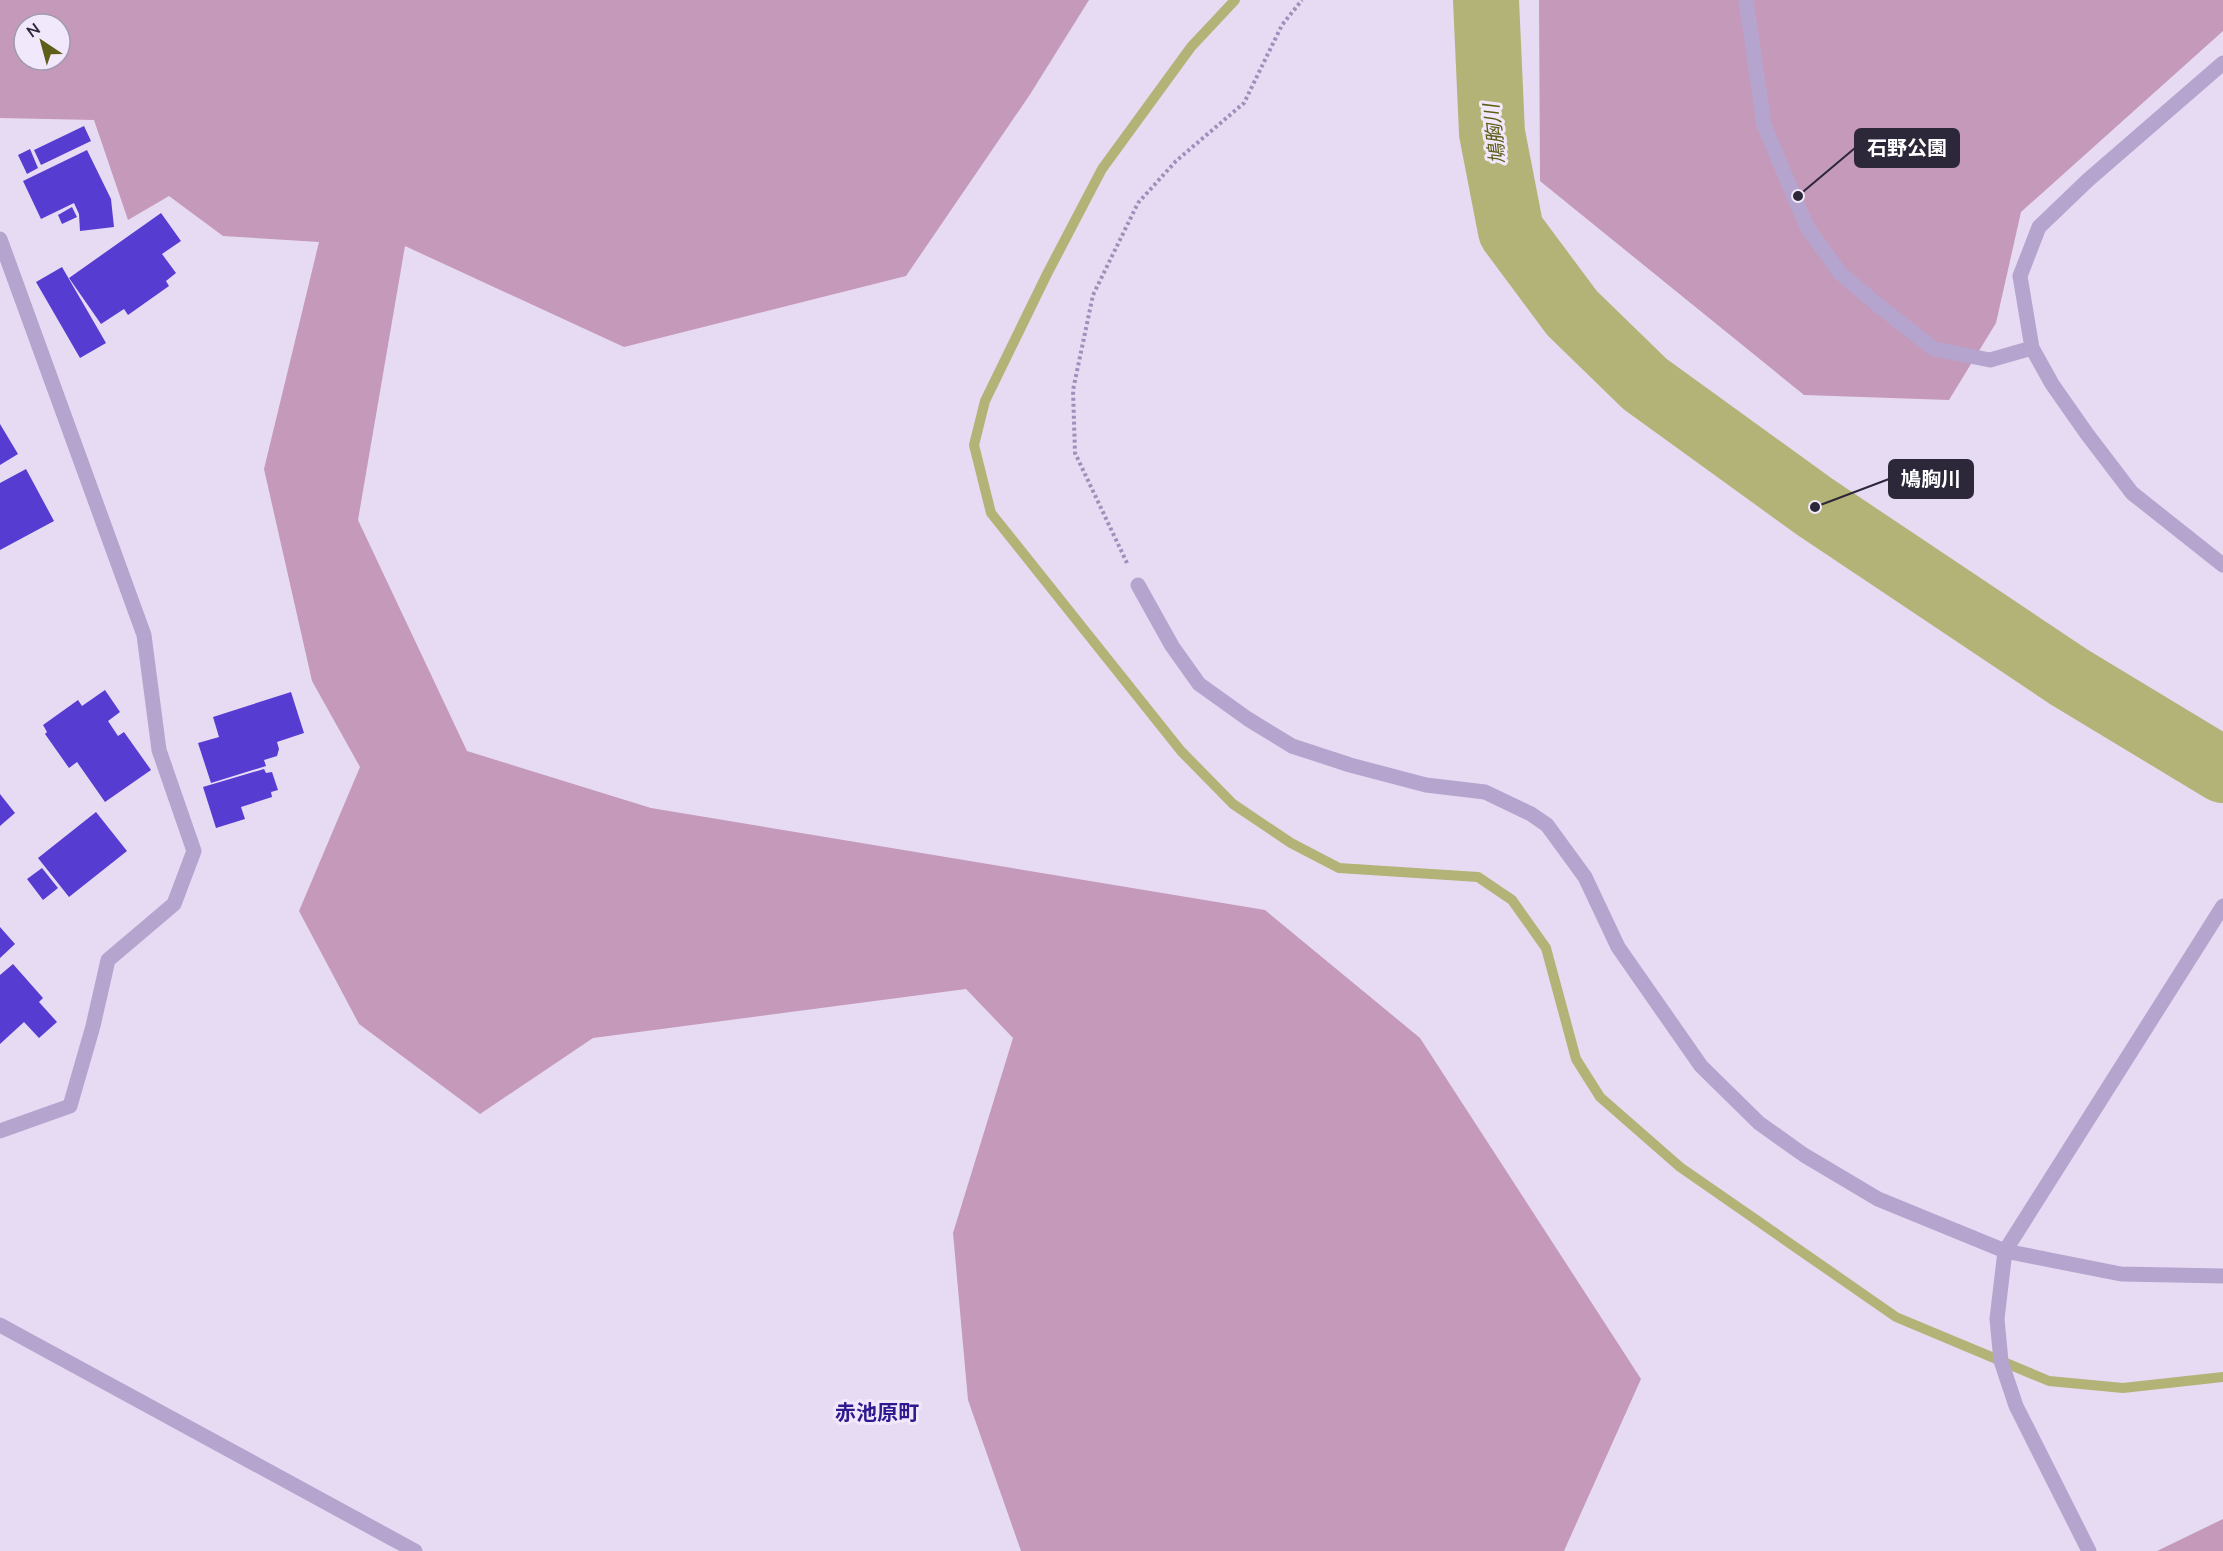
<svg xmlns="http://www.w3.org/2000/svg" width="2223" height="1551" viewBox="0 0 2223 1551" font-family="'Nunito Sans','Noto Sans JP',sans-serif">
<rect width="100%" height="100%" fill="#e7dbf4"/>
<!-- green -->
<path fill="#c599b9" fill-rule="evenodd" d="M0,0H1089L1029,96L906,276L624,347L405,246L358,520L467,751L651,808L1265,910L1420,1038L1641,1379L1564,1551H1021L968,1400L953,1233L1013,1038L966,989L593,1038L480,1114L359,1024L299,911L360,767L312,681L264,469L319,242L223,236L169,196L128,220L94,120L0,118ZM24,24H60V60H24Z
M1539,0H2223V31L2021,212L1996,323L1949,400L1804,395L1540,181Z
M2223,1519V1551H2157Z"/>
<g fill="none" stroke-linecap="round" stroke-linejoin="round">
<!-- stream -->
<path stroke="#b4b377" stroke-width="10" d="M1235,0L1191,47L1102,169L1047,274L985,401L974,445L991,513L1181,751L1233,804L1291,843L1339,868L1478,877L1512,900L1546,948L1576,1059L1600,1097L1680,1167L1896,1317L2049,1381L2123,1388L2223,1377"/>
<!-- river -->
<path stroke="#b4b377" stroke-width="66" d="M1486,0L1492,133L1511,231L1572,313L1645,384L1815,507L2069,677L2223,770"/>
</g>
<!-- building -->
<path fill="#573cd1" d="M84,126L91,141L41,165L34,150Z
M30,149L38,168L27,174L18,155Z
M87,150L111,199L114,227L80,231L79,214L74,203L41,219L23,181Z
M72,207L77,217L62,224L58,215Z
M161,213L181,241L162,254L176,273L166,281L169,286L128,315L124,309L101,324L69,278Z
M62,267L106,343L80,358L36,282Z
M0,424L18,454L0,465Z
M26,469L54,521L0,550V483Z
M105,690L120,712L108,721L118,736L124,732L151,770L105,802L77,762L69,768L45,734L47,732L43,725L78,700L82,706Z
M291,692L304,733L277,742L279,749L277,756L264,760L266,766L211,783L198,743L219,737L213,717Z
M264,769L266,773L272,772L278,790L271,792L272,797L241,807L245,819L216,828L203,787Z
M0,794L15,813L0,826Z
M96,812L127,851L69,897L38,858Z
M42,868L58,888L43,900L27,879Z
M0,927L15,944L0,958Z
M13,964L43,998L39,1002L57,1022L39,1038L24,1022L0,1044V975Z"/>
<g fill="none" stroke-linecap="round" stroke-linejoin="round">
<!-- path -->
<path stroke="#9f8fba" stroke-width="4" stroke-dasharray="3 3" stroke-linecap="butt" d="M1127,563L1075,453L1073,390L1093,295L1138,203L1176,161L1244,103L1282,25L1302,0"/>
<!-- minor -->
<path stroke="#b5a5ce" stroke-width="15" d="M1746,0L1764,125L1807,227L1840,273L1879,306L1934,349L1990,360L2032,348
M2223,63L2088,180L2039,227L2020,276L2032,348L2052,384L2087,434L2132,493L2223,565
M0,239L144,635L159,750L194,851L174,904L108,960L93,1026L70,1106L0,1131
M1138,585L1172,646L1199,684L1248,719L1292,746L1350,765L1426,785L1485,792L1531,814L1547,825L1585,877L1618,947L1701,1066L1759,1123L1804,1155L1878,1199L2005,1251L2121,1274L2223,1276
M0,1325L415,1551
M2089,1551L2016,1406L2001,1361L1997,1319L2005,1251L2223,906"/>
</g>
<g text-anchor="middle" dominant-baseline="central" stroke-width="6" stroke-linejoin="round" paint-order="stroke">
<!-- water labels -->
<g font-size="20" font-style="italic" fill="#5e5e19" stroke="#f1e8fb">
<text transform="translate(1495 134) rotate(-97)">鳩胸川</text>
</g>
<!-- quarter labels -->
<g font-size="21" font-weight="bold" fill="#2e198f" stroke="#f1e8fb">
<text x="877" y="1413">赤池原町</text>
</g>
</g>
<!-- callouts -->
<path fill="none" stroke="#2c2739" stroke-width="2" d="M1798 196L1855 148M1815 507L1889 479"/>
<g fill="#2c2739" stroke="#f1e8fb" stroke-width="2">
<circle cx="1798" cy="196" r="6"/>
<circle cx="1815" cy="507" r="6"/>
</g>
<g fill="#2c2739" stroke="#2c2739" stroke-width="2">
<rect x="1855" y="129" width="104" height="38" rx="6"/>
<rect x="1889" y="460" width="84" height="38" rx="6"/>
</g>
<g font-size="20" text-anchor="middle" font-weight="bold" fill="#fff">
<text x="1907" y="155">石野公園</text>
<text x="1931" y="486">鳩胸川</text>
</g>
<!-- north arrow -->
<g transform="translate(42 42) rotate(324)"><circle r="28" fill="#f1e8fb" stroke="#a29bad" stroke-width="1.5"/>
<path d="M0-4.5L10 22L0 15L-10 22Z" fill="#5e5e19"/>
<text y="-9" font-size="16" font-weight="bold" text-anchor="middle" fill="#2c2739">N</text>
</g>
</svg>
